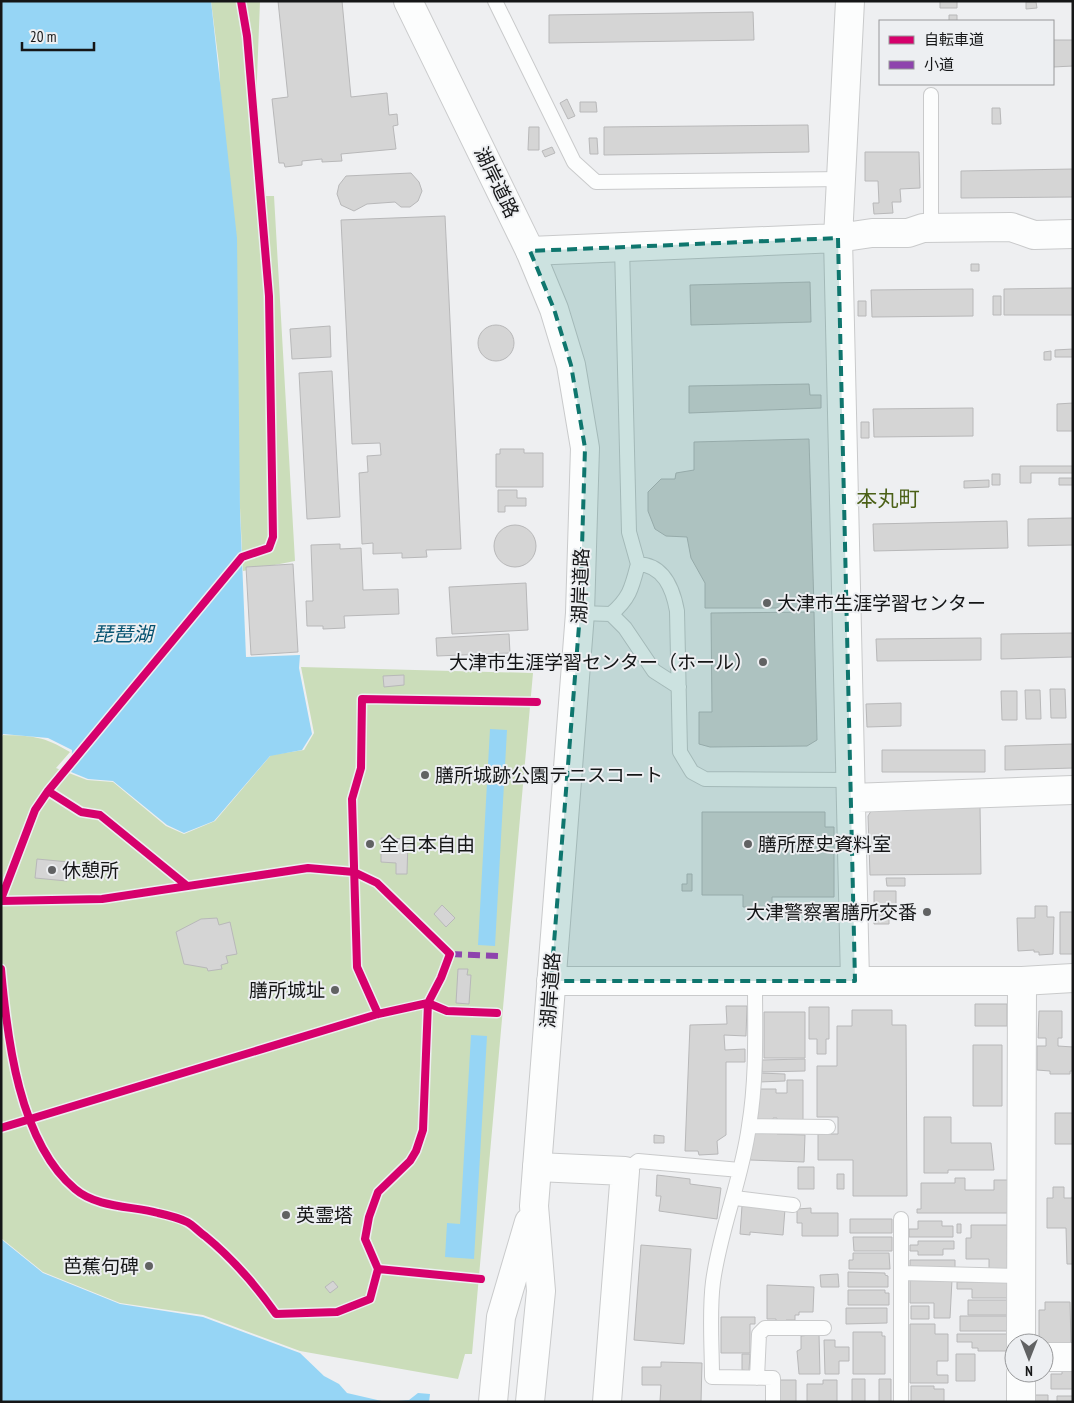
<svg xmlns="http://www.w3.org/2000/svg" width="1074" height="1403" viewBox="0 0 1074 1403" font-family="'PT Sans Narrow','Noto Sans JP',sans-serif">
<rect width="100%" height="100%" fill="#eeeff1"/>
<!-- park -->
<path fill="#cbddba" d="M211,1H260L256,104L266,196H274L295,561L243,571L219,64Z
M301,667L533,673L472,1354H465L458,1379L300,1351L203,1315L120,1303L43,1272L1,1238V738L3,735C34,736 43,736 70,752L56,768L87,780L113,782L166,826L184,834L215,821L271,755L304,750L314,733Z"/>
<!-- water -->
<path fill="#96d5f5" d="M1,1H211L237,238L240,511L246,657L300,655L299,668L312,734L302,750L270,756L214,821L184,833L167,825L113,781L88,779L71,772L72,750L48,738L3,734L1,737Z
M490,729L507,730L495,946L478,945Z
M471,1035L487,1036L474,1259L445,1257L447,1223L460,1224Z
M1,1239L43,1273L120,1304L203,1317L300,1353L324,1376L339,1384L347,1393L386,1402L409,1400L418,1393L430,1394L429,1402H1Z"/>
<!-- building -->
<path fill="#d5d5d5" stroke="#b8b8b9" d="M278,1H342L351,97L387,93L389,115L397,114L398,125L393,126L396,149L341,154L342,161L322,162V159L302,161V165L285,167L284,163H279L272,99L288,97Z
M940,1H957V8H940Z
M1026,2H1036L1037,8L1026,9Z
M753,12L754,40L549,43V15Z
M949,15H957V21H949Z
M1053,40H1073V66L1053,67Z
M567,99L575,116L568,119L560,103Z
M580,102H596L597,112H580Z
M992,108H1000L1001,124H992Z
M808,125L809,152L604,155V127Z
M529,127H539V150H528Z
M589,138H597L598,154H590Z
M552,147L555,153L545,157L542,151Z
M865,152H919L920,188L900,189L901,202H892L893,213L874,214L873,203H879L878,181H865Z
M1073,169V197L961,198V171Z
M411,173L419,182L422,191L418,201L410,207H401L395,202L367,204L354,211L341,205L337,194L339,185L346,176Z
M445,216L461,549L426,550L427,557L402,558V553L373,554V543L362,544L359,473L368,472L367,456L381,455L380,443L352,444L341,220Z
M971,264H979V271H971Z
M810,282L811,322L691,325L690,285Z
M1073,288V315H1004V289Z
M973,289V316L872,317L871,290Z
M993,296H1001V315H993Z
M858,301H866V316H858Z
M478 343a18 18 0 1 1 36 0a18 18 0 1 1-36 0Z
M330,326L331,357L292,359L290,329Z
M1073,349V357H1055V350Z
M1051,351V360H1044V352Z
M332,371L340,517L307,519L299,373Z
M809,384L810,395H821V408L689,413V386Z
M1073,403V431H1057V404Z
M973,408V436L874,437L873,409Z
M861,422H869V438H861Z
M809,439L814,608H705V583L691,558L687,537L666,536L655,529L648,511V492L661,479H675L676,473L694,470V442Z
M500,449H524V453H543V487H496V454H500Z
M1020,466H1073V473H1031V483H1020Z
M992,474H1000V485H992Z
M1059,478H1073V485H1059Z
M989,480V487L964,488V481Z
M498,490H517V498H526V506H505V512H498Z
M1073,518V545L1028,546V519Z
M1007,521L1008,548L874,551L873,524Z
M494 546a21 21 0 1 1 42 0a21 21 0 1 1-42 0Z
M340,544V549L361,548L363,590L398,589L399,614L344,616L345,628L323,629V626H307L306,601H313L311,545Z
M293,564L298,652L251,655L246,567Z
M526,583L528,630L452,634L449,587Z
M814,612L817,740L807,746L710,747L699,744V712H712L711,613Z
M1073,633V657L1001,659V634Z
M509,634L510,653L437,656L436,638Z
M981,638V660L877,661L876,639Z
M404,675V685L384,687L383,676Z
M1050,689H1065L1066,718H1051Z
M1025,690H1040L1041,719H1026Z
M1001,691H1017V720H1002Z
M901,703V726L867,727L866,704Z
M1073,744V768L1005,770V746Z
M882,750H985V772H882Z
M980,806L981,874L870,875L868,816L873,808Z
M702,812H825V827H834V897H772V907H743V895H702Z
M381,838L408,839L407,874H396V863L381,862Z
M37,859L69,862L67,881L35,878Z
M687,874H692V891H682V884H687Z
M886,878H905V886H887Z
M874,891H896V911H889V924H874Z
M442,905L455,918L446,927L434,914Z
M1035,906H1047V917H1054L1053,954L1039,955V952H1034V950L1018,951L1017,918H1035Z
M1060,912H1073V954H1060Z
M217,918L219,925L230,922L237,954L226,956L228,963L221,965L222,969L208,971L207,968L184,964L176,932L201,919Z
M458,969H468L467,975H471L469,1004L456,1003Z
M975,1004H1007V1026H975Z
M726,1006H747L746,1036L724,1035L725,1050L745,1049V1062H726V1135L717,1141L718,1154L699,1155L698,1151H685L690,1025L727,1024Z
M809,1007H829V1039H826V1054H817V1039H809Z
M852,1010H892V1025H906L907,1196H853V1160H818V1134H838V1117H817V1066H837V1026H852Z
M1039,1011H1062V1038H1058V1046L1073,1047V1071H1070V1074H1050V1071L1037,1070V1046H1046V1038H1038Z
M764,1012H805V1058H764Z
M973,1045H1002V1106H973Z
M805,1059V1071L762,1072V1060Z
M759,1073L785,1074V1081L759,1082Z
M787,1080H803V1122H777V1118H773V1121H757V1089H776V1093H787Z
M1055,1113H1073V1144H1055Z
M924,1117H951V1143H991L994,1170H948V1173H924Z
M753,1129L776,1130L777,1134L805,1135L804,1162L750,1160Z
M654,1135L664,1136V1143H654Z
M798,1167H814V1189H798Z
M837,1174H844V1189H837Z
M657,1175L690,1179V1184L721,1188L717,1219L659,1211L661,1196H656Z
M955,1178H965V1190H994V1180H1010V1213H917V1209H921V1183H955Z
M1053,1187H1064V1198H1072L1073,1194V1264H1067L1066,1228H1047V1198H1053Z
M742,1206L785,1209L783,1235L750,1232V1235L740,1234Z
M811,1208V1213H838V1236H802V1223H797V1209Z
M850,1219H892V1233H850Z
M918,1221H942V1226H953V1237H909V1229H918Z
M957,1224H961V1233H957Z
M971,1225H1009V1270H989V1259H966V1238H971Z
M853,1237H892V1251H854Z
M918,1241H954V1249H943V1255H918V1251H910V1245H918Z
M641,1245L691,1249L684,1344L634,1340Z
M853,1253H889L890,1269H849V1260H853Z
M910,1260H955V1269H910Z
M848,1272L885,1273V1275L888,1276V1287H848Z
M838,1274L839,1287H821L820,1275Z
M910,1280H952L950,1318H934V1303H910Z
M333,1281L338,1287L330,1293L325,1287Z
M957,1282H1010V1298H972V1289H957Z
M767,1285L814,1287L813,1312H799V1315H795V1320H786V1323H776V1319H767Z
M848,1290H885V1293H889V1305H848Z
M968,1300H1010V1315H968Z
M1045,1302H1070L1071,1345H1044L1042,1340H1039V1310H1045Z
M911,1306H929V1319H911Z
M846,1308H887V1323L846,1324Z
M960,1316H1010V1331H960Z
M721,1317H755V1324H750V1353H721Z
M910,1324H935V1334H948V1361H937V1375H948V1383H910Z
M853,1332H882V1336H885V1374H853Z
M819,1334L820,1374H799L797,1351L801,1349V1336Z
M957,1334H1010V1351H978V1348H972V1342H957Z
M824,1340H835V1347H849V1361H839V1374H825Z
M742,1354H750L749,1371L742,1370Z
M956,1354H975V1381H956Z
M661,1362L702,1363L701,1402L660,1401L661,1385H642V1367H661Z
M1062,1371H1073V1389H1051V1374H1062Z
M852,1379H865V1402H852Z
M879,1379H891V1402H879Z
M779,1380H796V1402H779Z
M823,1380H837V1402H807V1384H823Z
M911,1386H934V1389H944V1402H911Z
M1034,1395H1048V1402H1034Z
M1057,1396H1073V1402H1057Z"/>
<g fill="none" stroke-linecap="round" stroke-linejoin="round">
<defs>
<path id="lane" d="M495,1L574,162L596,182L841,179
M931,228V95
M622,247L629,532L638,564C664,565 673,589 677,611L680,752L692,772L705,779L850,780
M580,613L611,614L625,628L654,671L679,687
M611,614C630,598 632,587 638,564
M755,981C755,1029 757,1078 749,1126C742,1179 720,1229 713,1282C709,1312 712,1346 712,1377L773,1378V1402
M749,1126L828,1127
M625,1171L638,1161L740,1170
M735,1198L793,1205
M901,1273L1021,1276
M757,1378L759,1334L765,1328H824
M901,1402V1219"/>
<path id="street" d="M850,1L838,238L855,981
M530,251L838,238L872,233H908L923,228L1011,227L1034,235L1073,234
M851,798L1073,790
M537,1167L625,1171L607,1402
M1021,1343L1022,981
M1044,1357H1073
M1021,1402V1373"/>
<path id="secondary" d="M408,1L530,251L554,309L571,365L585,448L580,613L534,1206L541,1291L530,1402
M551,981H1022L1073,978
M493,1402L501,1317L529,1222"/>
</defs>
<!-- lane casing -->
<use href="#lane" stroke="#c9cacb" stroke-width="16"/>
<!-- street casing -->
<use href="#street" stroke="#c9cacb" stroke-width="30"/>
<!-- secondary casing -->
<use href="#secondary" stroke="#c9cacb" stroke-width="30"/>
<!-- lane -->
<use href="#lane" stroke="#fcfdfd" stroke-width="14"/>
<!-- street -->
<use href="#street" stroke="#fcfdfd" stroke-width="28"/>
<!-- secondary -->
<use href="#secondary" stroke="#fcfdfd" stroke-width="28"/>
<!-- quiet -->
<path stroke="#8e44ad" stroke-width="6" stroke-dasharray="12 6" stroke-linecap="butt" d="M450,954L501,956"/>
<defs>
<path id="cycleway" d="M48,791L81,812L100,815L186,885
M1,899L35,810L48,791L242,557L269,548L273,537L269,296L247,36L241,1
M1,901L102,899L308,868L354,872L377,883L450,954L441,978L428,1003L378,1014L1,1128
M1,969C7,1038 19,1142 75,1189C97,1208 133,1206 158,1213C167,1215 179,1218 187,1222C193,1225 199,1232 205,1236C233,1259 255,1284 276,1314L337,1312L370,1299L378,1269L365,1239L369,1217L378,1192L410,1161L416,1151L423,1130L428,1003L447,1011L497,1013
M378,1014L357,967L352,799L361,768L362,699L537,702
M378,1269L481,1279"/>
</defs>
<!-- cycleway casing -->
<use href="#cycleway" stroke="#edeff2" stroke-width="11"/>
<!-- cycleway -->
<use href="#cycleway" stroke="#d6006c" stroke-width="8"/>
</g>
<!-- marked area -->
<path fill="#0f766e" fill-opacity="0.2" stroke="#0f766e" stroke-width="4" stroke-dasharray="10 6" stroke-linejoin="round" d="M838,238L855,981H551L580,613L585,448L571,365L554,309L530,251Z"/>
<!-- markers -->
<g fill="#616263" stroke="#edeff2" stroke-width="2">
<circle cx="767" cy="603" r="5"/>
<circle cx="763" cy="662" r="5"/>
<circle cx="425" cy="775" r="5"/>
<circle cx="370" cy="844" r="5"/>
<circle cx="748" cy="844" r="5"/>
<circle cx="52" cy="870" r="5"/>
<circle cx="927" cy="912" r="5"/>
<circle cx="335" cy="990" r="5"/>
<circle cx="286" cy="1215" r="5"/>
<circle cx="149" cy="1266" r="5"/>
</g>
<g text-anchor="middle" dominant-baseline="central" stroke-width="4" stroke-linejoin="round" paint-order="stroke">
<!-- street labels -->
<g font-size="19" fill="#151617" stroke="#edeff2">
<text transform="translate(497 182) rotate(64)">湖岸道路</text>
<text transform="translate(580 586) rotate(-88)">湖岸道路</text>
<text transform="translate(550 990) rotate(-86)">湖岸道路</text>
</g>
<!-- poi labels -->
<g font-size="19" fill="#151617" stroke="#edeff2" text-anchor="start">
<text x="777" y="603">大津市生涯学習センター</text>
<text x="753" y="662" text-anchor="end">大津市生涯学習センター（ホール）</text>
<text x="435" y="775">膳所城跡公園テニスコート</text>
<text x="380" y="844">全日本自由</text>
<text x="758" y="844">膳所歴史資料室</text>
<text x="62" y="870">休憩所</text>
<text x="917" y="912" text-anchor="end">大津警察署膳所交番</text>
<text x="325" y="990" text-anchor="end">膳所城址</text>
<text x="296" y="1215">英霊塔</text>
<text x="139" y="1266" text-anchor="end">芭蕉句碑</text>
</g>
<!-- water labels -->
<g font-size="20" font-style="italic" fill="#055270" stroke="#edeff2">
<text x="123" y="634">琵琶湖</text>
</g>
<!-- quarter labels -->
<g font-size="21" fill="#4b6017" stroke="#edeff2">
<text x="888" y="498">本丸町</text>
</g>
</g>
<!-- border -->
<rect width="1074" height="1403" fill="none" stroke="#151617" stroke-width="5"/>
<!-- legend -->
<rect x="879" y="20" width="175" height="65" fill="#edeff2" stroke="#97989a"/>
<rect x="889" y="36" width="25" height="8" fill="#d6006c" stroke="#97989a"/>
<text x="924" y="45" font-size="15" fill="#151617">自転車道</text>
<rect x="889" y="61" width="25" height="8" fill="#8e44ad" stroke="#97989a"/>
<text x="924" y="70" font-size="15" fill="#151617">小道</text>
<!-- north arrow -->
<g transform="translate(1029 1358) rotate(180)"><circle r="24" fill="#edeff2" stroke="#97989a"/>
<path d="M0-4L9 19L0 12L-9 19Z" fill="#616263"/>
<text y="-8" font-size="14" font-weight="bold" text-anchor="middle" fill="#151617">N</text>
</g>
<!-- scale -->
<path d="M22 42v8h72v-8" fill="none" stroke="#151617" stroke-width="2.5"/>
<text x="30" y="42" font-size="15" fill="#151617" stroke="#edeff2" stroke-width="4" paint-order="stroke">20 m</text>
</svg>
